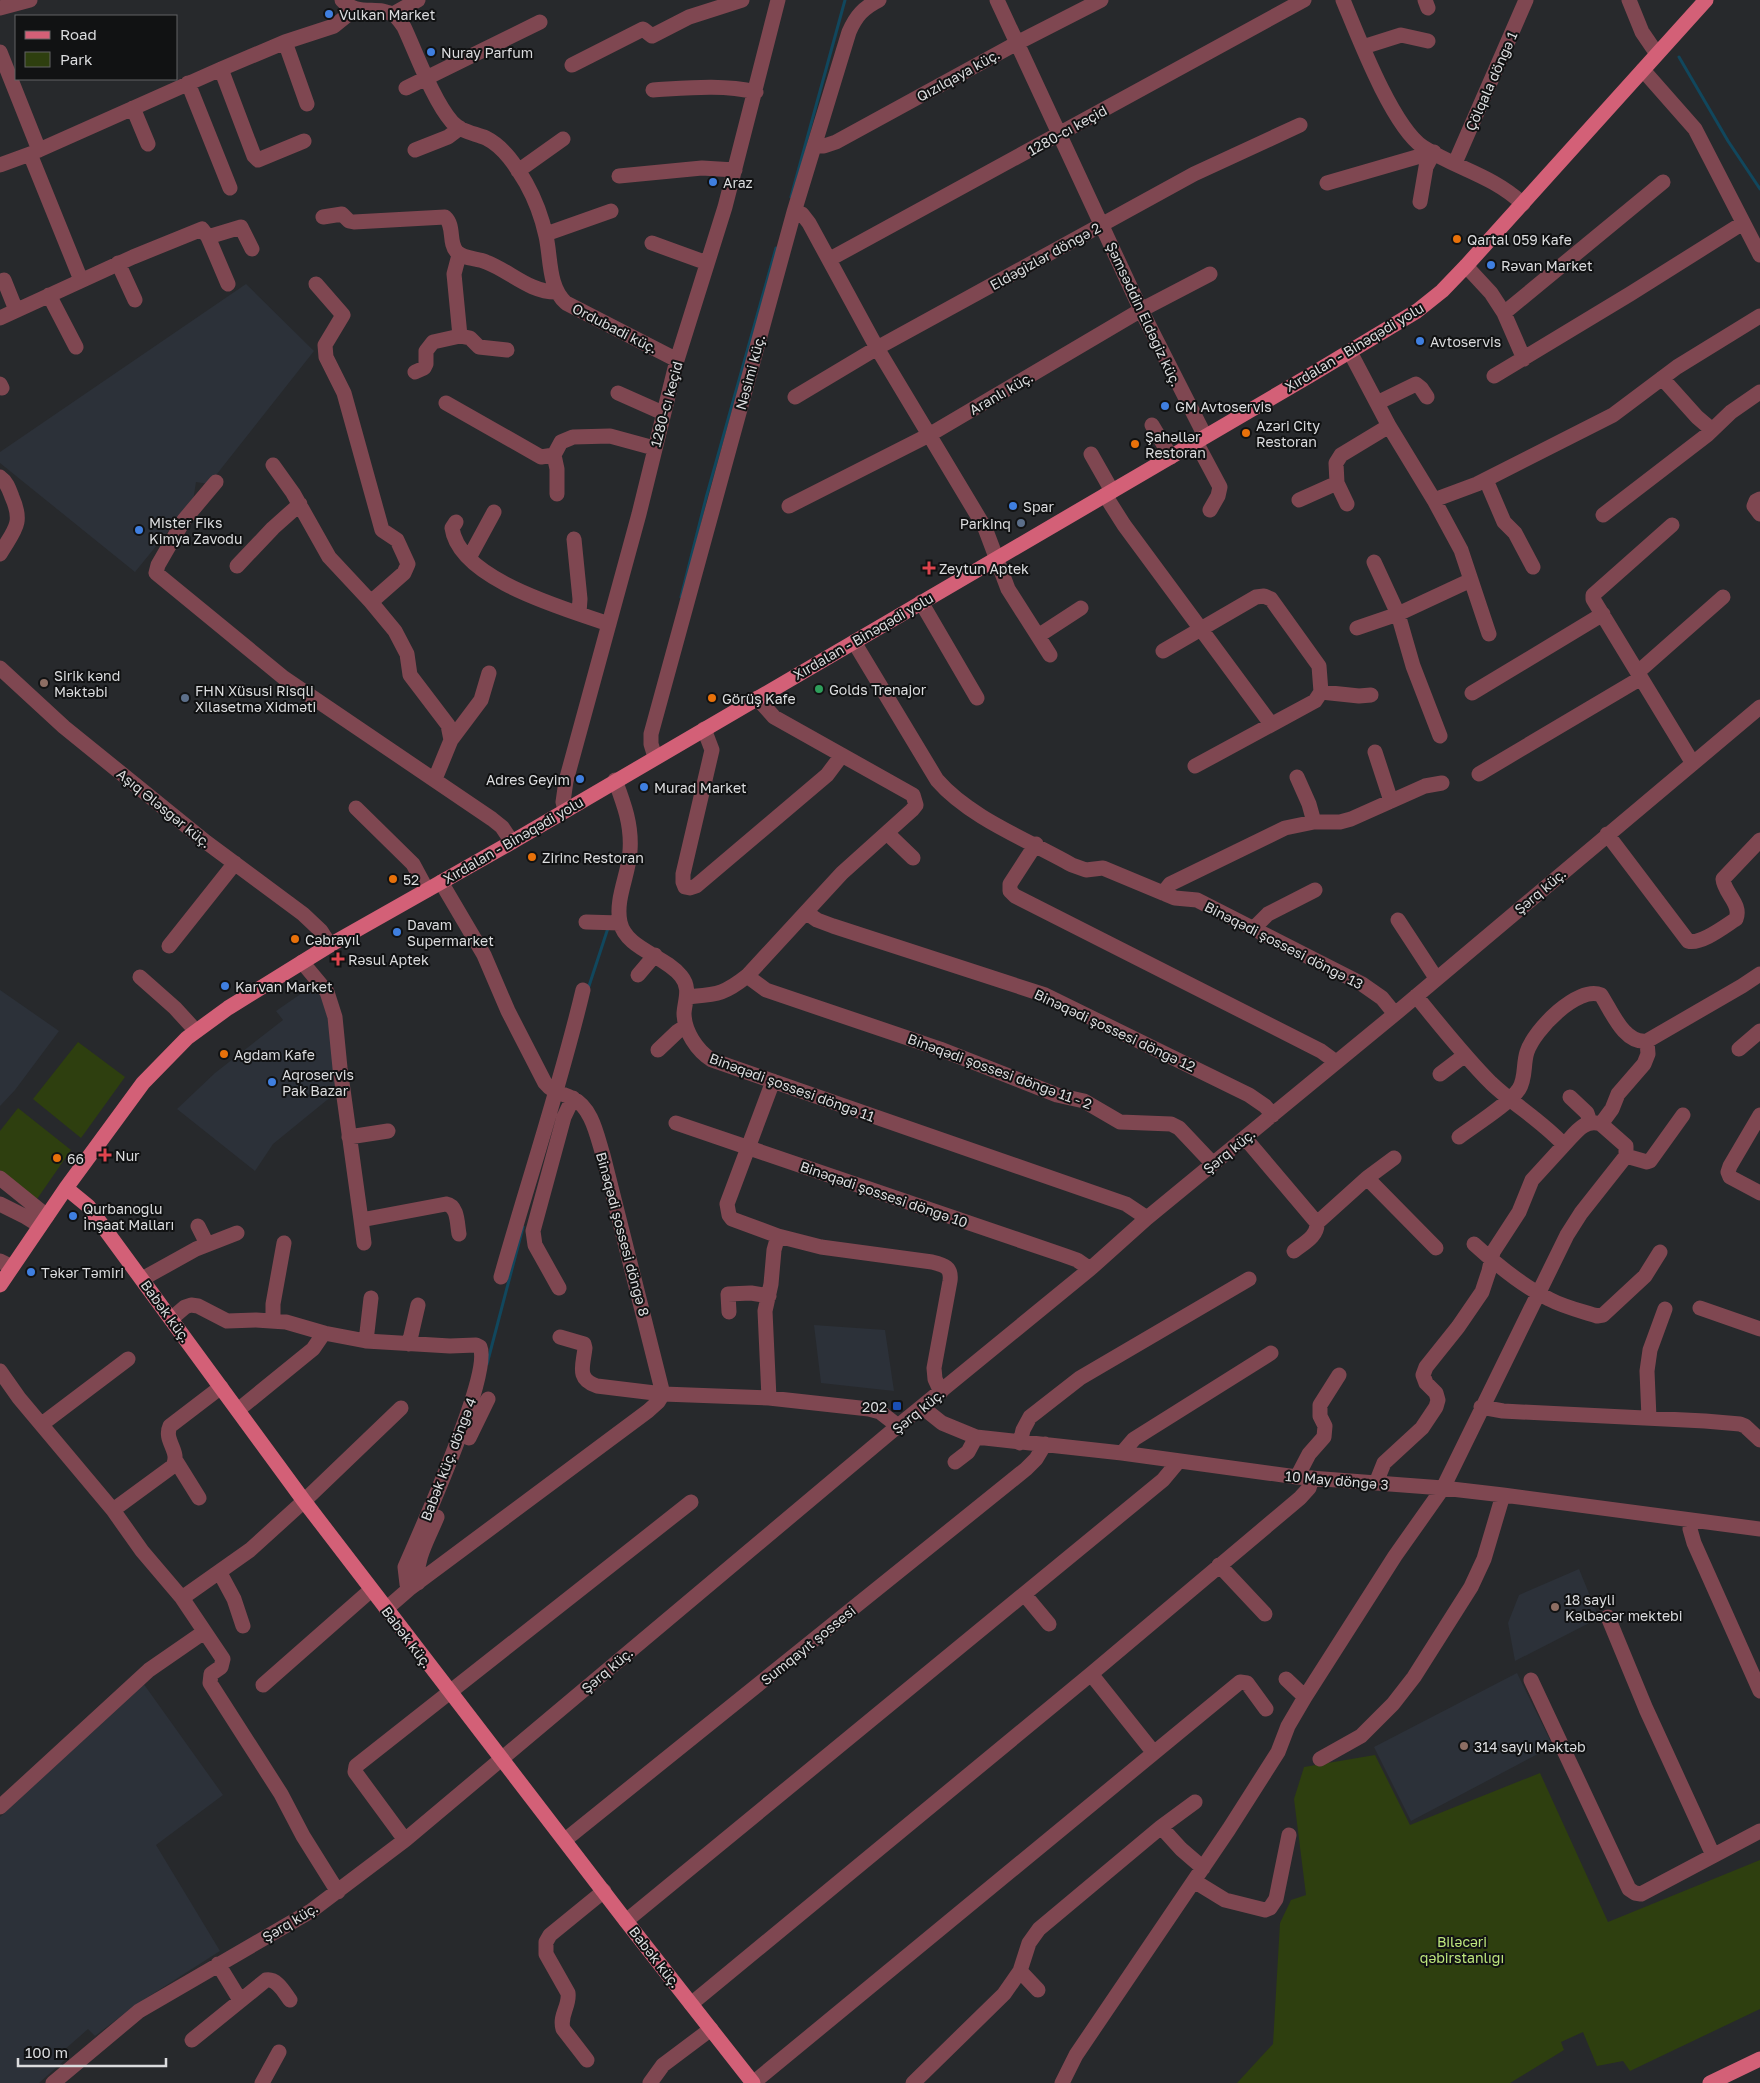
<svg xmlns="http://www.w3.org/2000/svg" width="1760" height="2083" viewBox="0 0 1760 2083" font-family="'Golos Text',sans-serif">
<rect width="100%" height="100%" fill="#27292c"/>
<!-- built -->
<path fill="#2c3139" d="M246,284L314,351L209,484L196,482L193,501L135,572L0,463V452Z
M315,984L330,1014L338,1091L273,1144L255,1171L177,1109L215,1073L283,1020L276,1011Z
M0,990L59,1031L15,1090L0,1106Z
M814,1325L885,1330L894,1391L821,1383Z
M1579,1569L1599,1618L1515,1661L1508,1623L1519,1595Z
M1517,1673L1553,1746L1411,1821L1374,1747Z
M143,1683L223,1795L156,1845L220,1951L137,2004L95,2036L88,2029L63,2051L68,2057L39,2083H0V1817Z"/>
<!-- green -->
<path fill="#2e3f0f" d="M78,1042L125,1077L81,1138L33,1099Z
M18,1108L71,1150L37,1199L0,1170V1131Z
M1375,1755L1410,1825L1540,1773L1608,1922L1760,1860V2009L1630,2071L1623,2061L1597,2066L1583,2032L1561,2042L1564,2050L1510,2083H1237L1273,2044L1280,1923L1291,1900L1306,1895L1294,1799L1304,1767Z"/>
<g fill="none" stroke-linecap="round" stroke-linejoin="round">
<!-- stream -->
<path stroke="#11475d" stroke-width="3" d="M1679,57L1728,141L1760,189
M791,197L845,0
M681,597L706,498L776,248
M588,989L608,928
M487,1364L523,1227"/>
<!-- minor -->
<path stroke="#7f4751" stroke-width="15" d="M342,0C357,17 378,5 394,15C398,18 401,23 404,27C417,55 433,100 452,122C461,132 474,133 486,138C504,147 516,166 526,183C535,199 542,218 546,236C551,258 548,287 566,303L677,360
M997,0L1141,310L1205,436
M1343,0C1358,36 1392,126 1423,147C1457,169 1492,175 1523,204
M1425,0L1428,8
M1629,0L1642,32L1657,54
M0,8L30,0
M393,14L418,0
M285,42L307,104
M1363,47L1401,35L1428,41
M0,52L39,150
M572,65L643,29L652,36L689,17L742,0
M221,69L254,156L258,160L304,141
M1643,70L1695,129L1760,255
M188,83L230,188
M406,88L540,22
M653,90C687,88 722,84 756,92
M133,108L148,144
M814,146H824L836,142L1017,43L1101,0
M415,150L448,137L460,128
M30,154L81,280
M1455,163L1526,0
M0,165L30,154L221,69L285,42L334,26L355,9
M518,171L563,139
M619,176L702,168L735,170
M1327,183L1434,152L1426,167L1420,202
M794,212L802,214L809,223L877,348L985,528L1008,589L1050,655
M323,217L342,214L349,221L354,222L445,217C455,226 448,243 457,252C463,259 478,258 486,262C510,271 529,292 556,292
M546,234L611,211
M208,237L241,227L252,249
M652,243L707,263
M459,255L454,274L460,336
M830,259L1304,0
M118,263L135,300
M1466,266L1491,293L1504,313L1524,359
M4,280L16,310
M316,284L343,315L325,345L326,357L344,393L382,530L397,540L408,564L404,573L371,602
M49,295L76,347
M1504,313L1663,182
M0,318L133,257L202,229L208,237L228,284
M1350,352L1389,426L1434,500L1461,550L1489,634
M415,372L424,368L426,364V351L433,342L460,336L470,338L479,347L507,350
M1494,376L1630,294L1743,223
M1662,378L1697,417L1711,429
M0,384L2,388
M618,393L663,413
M795,397L877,348L1194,174L1300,125
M446,403L541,457L554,455L561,442L573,437L610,436L654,448
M1377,403L1416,384L1421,388L1427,397
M1152,425L1171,457
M1196,442L1220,487L1218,496L1210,510
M1091,454L1112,491
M554,455L557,469V494
M273,465L293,493L329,557L371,602L395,631L407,654L410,675L448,725L451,740L435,779
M0,477C7,482 9,489 12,497C24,524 14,530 0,554
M1486,480L1504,522L1515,533L1533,567
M216,482L184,520L158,565L156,573L284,678L492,819L502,827L512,842
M1337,483L1347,504
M1105,495L1124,525L1271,724
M1760,499L1756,501L1754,506L1760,514
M1299,500L1337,483L1336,463L1341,455L1389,426
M1434,500L1477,484L1613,415L1677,367L1760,316
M789,506L929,435L1141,310L1210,274
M1603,515L1707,435L1731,412L1760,392
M456,522L452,528C459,580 567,609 609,624
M1672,525L1593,595V599L1692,762
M574,539L580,599L579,613
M469,558L494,512
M1374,562L1398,614L1413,666L1440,736
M237,566L273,528L300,504
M921,602L977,698
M1357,628L1398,614L1471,580
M1038,636L1081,608
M854,642L937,780C970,818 1028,840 1072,865L1086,870L1103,868L1175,898L1197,900L1362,984L1382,998L1395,1014
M1163,651L1256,597L1264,596L1271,599L1319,666L1321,692L1315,701L1195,766
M0,668L64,727L206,842L303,914L321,931L330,945
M1638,672L1723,597
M1321,692L1359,696L1371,695
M1472,693L1603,614
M704,729L712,750L683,874V882L685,887L690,888L696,886L827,775L842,755
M451,740L481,700L489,673
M1375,752L1391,801
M655,757L651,744V734L794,212L849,32C856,16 863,8 879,0
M1479,774L1641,678
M1297,777L1309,804L1314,822
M615,780C624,804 632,825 630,851C629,874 615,899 620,922C626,949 664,955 681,976C691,988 685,1000 684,1013C684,1031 697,1051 712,1060L1126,1204L1147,1218
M356,808L413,864L427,890
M565,810L563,802L566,781L639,514L677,360L725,207L778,0
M887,833L913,858
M1607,834L1688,941C1701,945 1725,926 1736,919C1742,904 1724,893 1723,879L1760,840
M1036,844L1010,884V891L1015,896L1321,1051L1336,1062
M441,882L484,955L508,1011L545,1083C552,1092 561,1093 572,1098C592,1107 597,1136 603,1155L663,1394L769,1398L869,1409L880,1412L898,1426
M1163,893L1170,884L1285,828L1314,822H1340L1351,819L1425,786L1442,783
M807,913L817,920L833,926L1045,995L1249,1095L1265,1106L1273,1115
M1398,920L1436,978
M586,922L620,923
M1253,929L1268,914L1315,890
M169,946L235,863
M302,962L327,992L335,1017L340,1068L361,1220L446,1204C458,1206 457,1223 459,1234
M638,975L655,955
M747,976L766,990L940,1049L1057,1095L1084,1101L1120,1122L1171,1124L1179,1128L1213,1164
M140,977L175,1008L196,1031
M687,997C717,994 723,995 747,976L842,873L912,810L916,805L913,795L774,717L757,698
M1739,1049L1760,1031
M658,1050L678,1031L686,1026
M1440,1074L1465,1055
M773,1081L727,1204L729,1215L732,1219L778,1236L821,1247L932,1262C944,1265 952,1267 950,1281L934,1368L935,1379L941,1392
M1570,1097L1587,1113L1590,1122
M1760,1115L1730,1166L1728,1172L1730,1177L1760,1193
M676,1123L1063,1255L1077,1260L1090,1269
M349,1137L388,1131
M1459,1137C1475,1125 1509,1104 1519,1089C1526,1078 1523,1064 1527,1052C1534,1030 1578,985 1601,995C1612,1012 1624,1044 1647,1041L1742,986L1760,974
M1245,1138L1317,1223L1367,1178L1436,1248
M1564,1145C1575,1134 1584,1118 1601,1124
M1626,1156L1647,1162L1650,1161L1683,1115
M0,1178L47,1216
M1367,1178L1394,1158
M0,1204L24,1216L40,1226
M361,1220L364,1243
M198,1226L207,1244
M1474,1244C1496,1264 1522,1286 1549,1299C1564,1307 1581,1311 1597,1316L1603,1315L1645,1276L1660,1252
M1294,1251C1304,1243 1318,1236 1317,1223
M0,1261L12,1267
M501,1277C528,1181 560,1087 583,990
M142,1279L196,1249L237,1233
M559,1288L535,1245L533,1231L564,1117L573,1098
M1700,1308L1760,1329
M729,1312L728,1294L751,1293L769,1296
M171,1319L185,1307L191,1305L198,1306L227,1321L256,1320L286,1322L324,1333L366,1341L450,1346L476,1345L480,1347C492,1374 420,1532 405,1567L407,1584L409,1589
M273,1321V1304L284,1243
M366,1341L371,1298
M409,1344L418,1305
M0,1371L19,1398L113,1510L142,1551L182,1598L223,1659L221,1667L211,1674L210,1683L281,1794L303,1836L338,1892
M769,1398L765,1311L771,1284L774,1250L778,1236
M922,1407L942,1423L976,1437L1122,1453L1297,1477L1443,1488L1503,1495L1760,1529
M1481,1407L1503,1411L1705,1421L1740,1424L1745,1426L1760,1440
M238,1410L313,1349L324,1333
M1649,1418L1647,1371L1650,1350L1665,1309
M42,1424L128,1359
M469,1438L488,1399
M1020,1443L1023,1430L1030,1417L1080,1378L1249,1279
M1122,1453L1134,1439L1271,1353
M176,1461L199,1498
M955,1462L968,1452L976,1437
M1297,1477L1309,1454L1324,1437L1325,1426L1320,1416V1405L1339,1375
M1376,1483L1384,1463L1422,1428L1436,1407L1438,1400L1436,1393L1426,1383L1423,1375L1426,1367L1458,1327L1482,1292L1489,1271L1493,1252L1519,1212L1532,1180L1564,1145C1542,1121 1514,1105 1491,1083C1464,1056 1440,1025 1416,996
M113,1510L173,1466C181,1451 163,1441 170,1426L221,1387
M1692,1520L1690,1529L1694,1543L1760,1691
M1219,1565L1265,1614
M220,1573L234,1599L243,1626
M418,1583C414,1561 429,1537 437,1517
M1024,1594L1049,1624
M182,1598L250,1550L304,1501L401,1408
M386,1609L409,1589L648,1411L658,1402L663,1394L597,1386C576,1379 583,1366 585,1348L584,1344L560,1337
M1608,1617L1646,1709L1713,1855
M1091,1674L1154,1753
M1286,1679L1305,1697
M1531,1680L1629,1889L1635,1893L1641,1894L1760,1831
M263,1685L371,1590
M1320,1759L1361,1736L1393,1704L1414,1677L1471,1587L1484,1559L1503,1495
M0,1807L149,1670L204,1632
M1161,1827L1195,1802
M405,1840L355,1772L356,1766L691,1502
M565,1840L1026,1469L1036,1459L1045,1444
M1194,1881L1225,1900L1265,1910L1270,1908L1276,1899L1289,1835
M626,1921L1163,1480L1178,1462
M218,1964L240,2000
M1020,1971L1038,1990
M691,2004L1091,1674L1300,1498L1309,1488L1312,1478
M192,2040L266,1980C277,1978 284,1992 290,2000
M587,2060L563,2029C559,2015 570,2006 568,1993L546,1954V1942L550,1935L604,1891
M53,2083L139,2011L311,1911L405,1840L898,1426L1090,1269L1147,1218L1395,1014L1760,707
M262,2083L279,2052
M650,2083L663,2065L711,2029
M753,2083L1240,1682L1247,1683L1266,1709
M913,2083L1004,1994L1020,1971L1029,1943L1039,1929L1161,1827L1181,1849L1203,1868
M1062,2083L1076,2055L1229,1829L1278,1752L1288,1726L1305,1697L1395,1556L1443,1488L1567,1235L1581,1213L1626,1156V1146L1601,1124L1612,1109L1618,1094L1644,1064L1648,1054L1647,1041"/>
<!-- major -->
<path stroke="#d36077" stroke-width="15" d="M66,1188L88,1206L304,1501L626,1921L753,2083
M0,1285L66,1188L143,1083L187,1038L228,1008L330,945L512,842L1309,376L1417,311L1442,291L1466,266L1706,0
M1710,2083L1760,2059"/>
</g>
<!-- markers -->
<g fill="#3f7fe0" stroke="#111213" stroke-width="2">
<circle cx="329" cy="14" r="5"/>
<circle cx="431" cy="52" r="5"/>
<circle cx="713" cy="182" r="5"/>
<circle cx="1491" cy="265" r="5"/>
<circle cx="1420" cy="341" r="5"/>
<circle cx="1165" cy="406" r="5"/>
<circle cx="1013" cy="506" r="5"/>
<circle cx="139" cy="530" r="5"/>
<circle cx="580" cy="779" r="5"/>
<circle cx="644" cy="787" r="5"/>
<circle cx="397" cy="932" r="5"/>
<circle cx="225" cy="986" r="5"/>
<circle cx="272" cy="1082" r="5"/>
<circle cx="73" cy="1216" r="5"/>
<circle cx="31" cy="1272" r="5"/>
</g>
<g fill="#e8710a" stroke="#111213" stroke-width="2">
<circle cx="1457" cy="239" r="5"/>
<circle cx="1246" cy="433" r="5"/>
<circle cx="1135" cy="444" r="5"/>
<circle cx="712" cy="698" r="5"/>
<circle cx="532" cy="857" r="5"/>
<circle cx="393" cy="879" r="5"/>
<circle cx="295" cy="939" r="5"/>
<circle cx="224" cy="1054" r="5"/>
<circle cx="57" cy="1158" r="5"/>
</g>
<g fill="#5c6f8a" stroke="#111213" stroke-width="2">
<circle cx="1021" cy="523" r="5"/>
<circle cx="185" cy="698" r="5"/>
</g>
<g fill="#e0444e" stroke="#111213" stroke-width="2">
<path d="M926.5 560.5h5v5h5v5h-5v5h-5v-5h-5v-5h5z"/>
<path d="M335.5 951.5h5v5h5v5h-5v5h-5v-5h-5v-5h5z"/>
<path d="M102.5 1147.5h5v5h5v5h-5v5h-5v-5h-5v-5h5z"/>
</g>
<g fill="#8d6e63" stroke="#111213" stroke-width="2">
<circle cx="44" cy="683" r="5"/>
<circle cx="1555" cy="1607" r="5"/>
<circle cx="1464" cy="1746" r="5"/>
</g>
<circle fill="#2e9e5b" stroke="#111213" stroke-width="2" cx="819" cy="689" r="5"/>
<rect fill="#1a4fb4" stroke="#111213" stroke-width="2" x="892" y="1401" width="10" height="10" rx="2.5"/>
<g text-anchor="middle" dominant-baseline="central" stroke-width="4" stroke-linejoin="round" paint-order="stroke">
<!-- poi labels -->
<g font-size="14" fill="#dbdcde" stroke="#111213" text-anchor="start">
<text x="339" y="14">Vulkan Market</text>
<text x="441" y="52">Nuray Parfum</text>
<text x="723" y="182">Araz</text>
<text x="1467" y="239">Qartal 059 Kafe</text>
<text x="1501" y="265">Rəvan Market</text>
<text x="1430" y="341">Avtoservis</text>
<text x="1175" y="406">GM Avtoservis</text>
<text x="1256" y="425">Azəri City<tspan x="1256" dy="16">Restoran</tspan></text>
<text x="1145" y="436">Şahəllər<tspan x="1145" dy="16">Restoran</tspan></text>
<text x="1023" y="506">Spar</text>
<text x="149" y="522">Mister Fiks<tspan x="149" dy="16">Kimya Zavodu</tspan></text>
<text x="1011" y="523" text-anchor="end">Parkinq</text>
<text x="939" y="568">Zeytun Aptek</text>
<text x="54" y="675">Sirik kənd<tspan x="54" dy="16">Məktəbi</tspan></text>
<text x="829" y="689">Golds Trenajor</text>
<text x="195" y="690">FHN Xüsusi Risqli<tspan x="195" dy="16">Xilasetmə Xidməti</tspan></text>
<text x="722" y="698">Görüş Kafe</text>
<text x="570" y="779" text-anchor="end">Adres Geyim</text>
<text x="654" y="787">Murad Market</text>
<text x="542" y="857">Zirinc Restoran</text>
<text x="403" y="879">52</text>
<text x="407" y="924">Davam<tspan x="407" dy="16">Supermarket</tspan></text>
<text x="305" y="939">Cəbrayıl</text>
<text x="348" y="959">Rəsul Aptek</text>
<text x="235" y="986">Karvan Market</text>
<text x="234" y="1054">Ağdam Kafe</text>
<text x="282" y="1074">Aqroservis<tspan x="282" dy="16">Pak Bazar</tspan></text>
<text x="115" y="1155">Nur</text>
<text x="67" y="1158">66</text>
<text x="83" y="1208">Qurbanoğlu<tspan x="83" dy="16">İnşaat Malları</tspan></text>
<text x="41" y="1272">Təkər Təmiri</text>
<text x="887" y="1406" text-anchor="end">202</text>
<text x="1565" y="1599">18 sayli<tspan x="1565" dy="16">Kəlbəcər mektebi</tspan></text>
<text x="1474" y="1746">314 saylı Məktəb</text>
</g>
<!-- street labels -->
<g font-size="14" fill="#dbdcde" stroke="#111213">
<text transform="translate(958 75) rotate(-29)">Qızılqaya küç.</text>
<text transform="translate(1491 81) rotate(-66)">Çölqala döngə 1</text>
<text transform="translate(1067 130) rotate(-29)">1280-cı keçid</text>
<text transform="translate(1045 256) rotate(-29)">Eldəgizlər döngə 2</text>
<text transform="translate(1144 314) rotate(65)">Şəmsəddin Eldəgiz küç.</text>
<text transform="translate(615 328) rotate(27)">Ordubadi küç.</text>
<text transform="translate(1354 347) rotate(-31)">Xırdalan - Binəqədi yolu</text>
<text transform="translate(750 372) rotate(-75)">Nəsimi küç.</text>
<text transform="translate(1001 393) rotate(-30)">Aranlı küç.</text>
<text transform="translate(666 404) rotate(-75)">1280-cı keçid</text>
<text transform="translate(863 636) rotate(-30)">Xırdalan - Binəqədi yolu</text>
<text transform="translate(164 808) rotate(39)">Aşıq Ələsgər küç.</text>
<text transform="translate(513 840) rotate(-30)">Xırdalan - Binəqədi yolu</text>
<text transform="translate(1540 891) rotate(-40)">Şərq küç.</text>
<text transform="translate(1284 945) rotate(27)">Binəqədi şossesi döngə 13</text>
<text transform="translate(1115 1030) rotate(25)">Binəqədi şossesi döngə 12</text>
<text transform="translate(1000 1071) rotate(20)">Binəqədi şossesi döngə 11 - 2</text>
<text transform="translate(792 1087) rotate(20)">Binəqədi şossesi döngə 11</text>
<text transform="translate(1229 1151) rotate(-39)">Şərq küç.</text>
<text transform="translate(884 1194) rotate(19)">Binəqədi şossesi döngə 10</text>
<text transform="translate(623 1234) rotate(75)">Binəqədi şossesi döngə 8</text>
<text transform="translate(166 1311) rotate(54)">Babək küç.</text>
<text transform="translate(918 1411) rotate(-39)">Şərq küç.</text>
<text transform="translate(448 1459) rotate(-69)">Babək küç. döngə 4</text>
<text transform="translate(1337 1480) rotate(5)">10 May döngə 3</text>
<text transform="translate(407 1637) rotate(53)">Babək küç.</text>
<text transform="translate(808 1645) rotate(-39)">Sumqayıt şossesi</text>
<text transform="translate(607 1670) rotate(-40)">Şərq küç.</text>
<text transform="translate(290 1922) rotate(-31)">Şərq küç.</text>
<text transform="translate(655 1957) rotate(52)">Babək küç.</text>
</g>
<!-- park labels -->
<g font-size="14" fill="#bde67d" stroke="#111213">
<text x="1462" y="1941">Biləcəri<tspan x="1462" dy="16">qəbirstanlığı</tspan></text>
</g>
</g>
<!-- legend -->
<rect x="15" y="15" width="162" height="65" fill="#111213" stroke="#626364"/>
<rect x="25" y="31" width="25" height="8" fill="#d36077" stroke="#626364"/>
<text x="60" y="40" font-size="15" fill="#dbdcde">Road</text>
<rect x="25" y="52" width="25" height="15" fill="#2e3f0f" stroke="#626364"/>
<text x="60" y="65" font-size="15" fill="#dbdcde">Park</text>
<!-- scale -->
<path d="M18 2058v8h148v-8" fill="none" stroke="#dbdcde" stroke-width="2.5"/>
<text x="25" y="2058" font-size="15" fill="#dbdcde" stroke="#111213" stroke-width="4" paint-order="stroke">100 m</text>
</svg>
